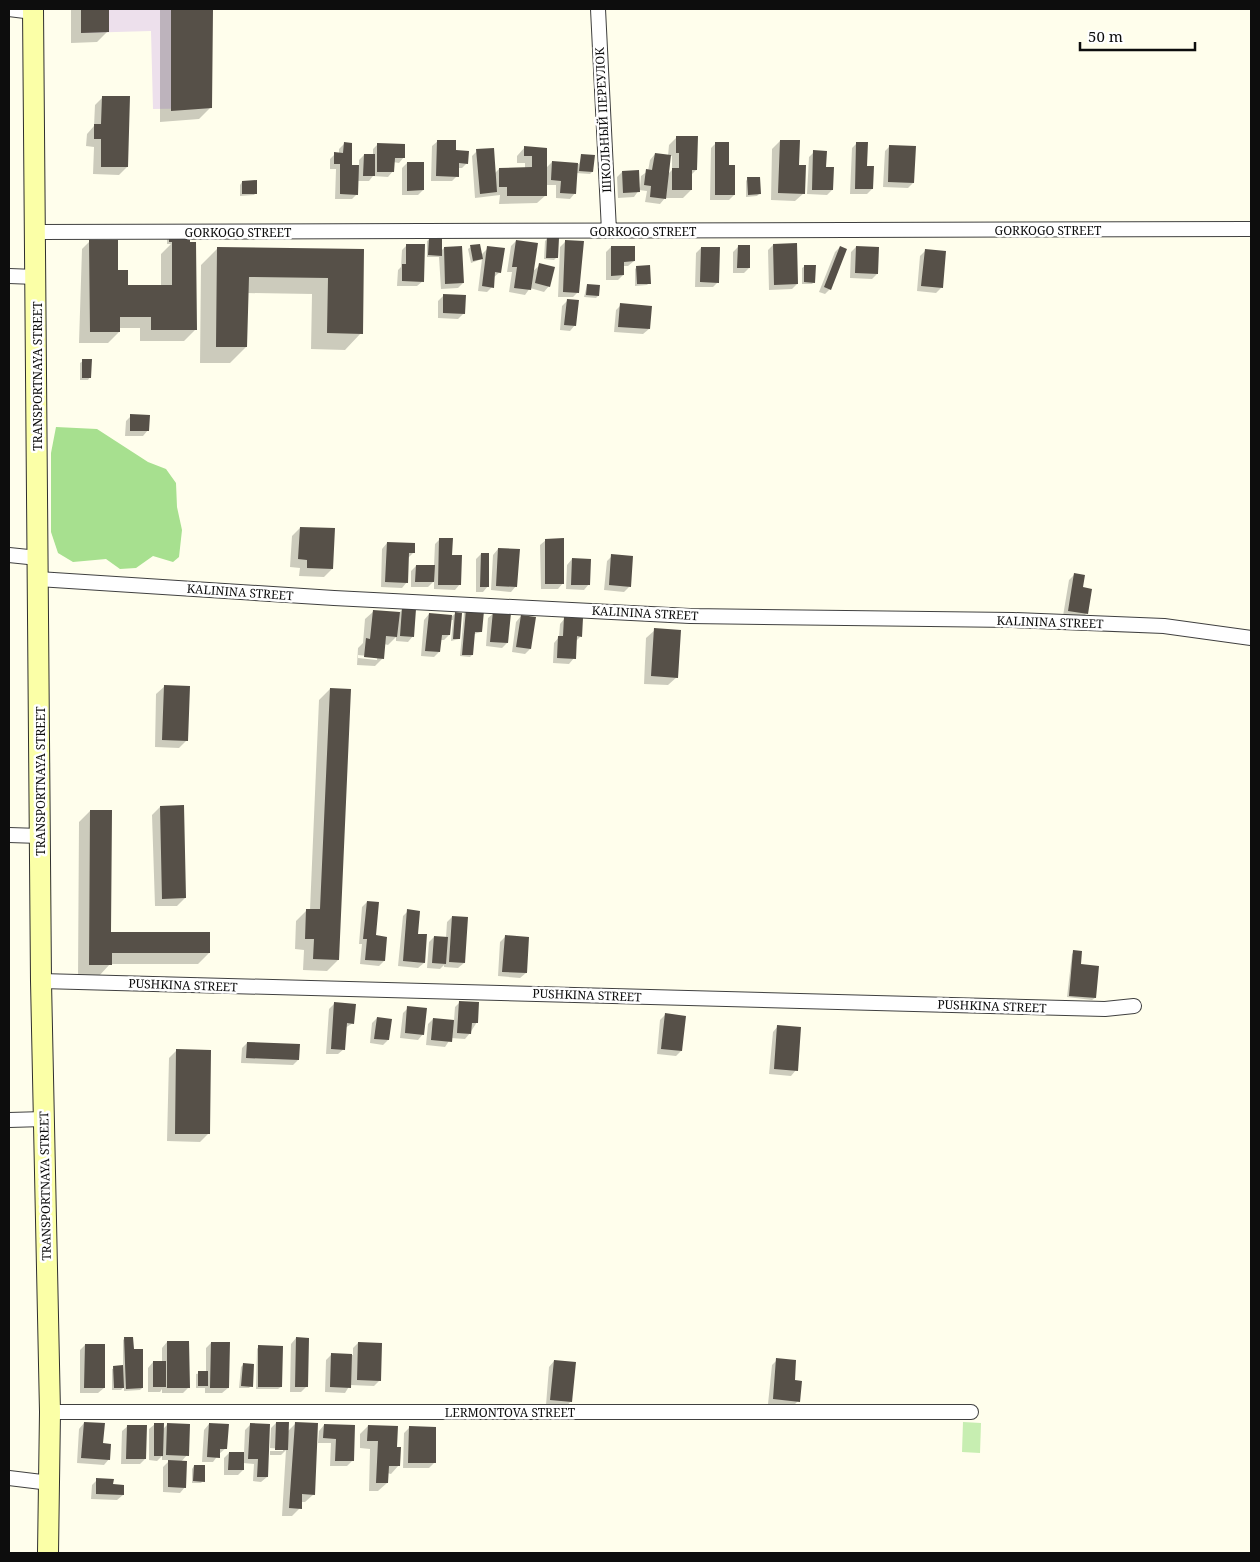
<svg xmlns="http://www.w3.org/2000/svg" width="1260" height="1562" viewBox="0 0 1260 1562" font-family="'Noto Serif',serif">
<rect width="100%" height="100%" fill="#fffeec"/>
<!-- industrial -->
<path fill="#ede0ec" d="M81,9H209L212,108L153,109L151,31L81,33Z"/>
<!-- green -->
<path fill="#c7eeb1" d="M963,1422L981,1423L980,1453L962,1452Z"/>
<!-- forest -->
<path fill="#a7e08f" d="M56,427L97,429L148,462L166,469L176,483L177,507L182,530L179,557L173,562L153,556L136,568L120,569L106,559L73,562L58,553L51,532V453Z"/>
<!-- shadow -->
<path fill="#0003" fill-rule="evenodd" d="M71,9H108V31L97,42L71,43Z
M160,9H212L210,108L199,119L160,122Z
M103,97L127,167L119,175L93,174L94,147L86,146L87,134L94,126L95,105Z
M677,137L696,170L691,175V190L683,198H665L660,204L645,202L647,191L639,190L634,197L618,198L617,177L622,172L640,188L641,176L648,171L650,160L655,154L668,156L669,145ZM670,156H672V170L668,174Z
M438,141L467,163L462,168H458L457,176L452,181H431L432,146Z
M780,141L798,166L804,193L795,201L771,200L772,149Z
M716,143L728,167L734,195L729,200H710L711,148Z
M857,143L872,189L867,194H850L852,148Z
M344,144L350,166H359V160L364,155H373V149L378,144L404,157L399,163L393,162V171L388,177L373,176L369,181H357V194L352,199H335L336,169H330V159L335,154H339V149Z
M890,146L913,183L908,188L883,187L885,151Z
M525,147L545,169L552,162L579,164L582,155L592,172L590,174L576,173L575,193L570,199L556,198V185H546V195L537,203L499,204L500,195L475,198L472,156L477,151L494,174L499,169H525V163H517V156Z
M814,152L825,168L832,190L827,195L807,194L809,157Z
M407,163L423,190L418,195H402V168Z
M748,178L759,194L757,196L746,197V181Z
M242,182L256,193L254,195L240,196V185Z
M189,234L195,330L184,341H140V328H119V332L108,343H79L82,249L90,241L127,286H161V254L171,244H167V237Z
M430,239L441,251L444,248L463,283L458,288L441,289L439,257H427V241Z
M547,239L556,258L554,260L544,259L545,241Z
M516,241L532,272L540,265L549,286L544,292L530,288L525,295L509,292L512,272H507L511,246Z
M565,242L578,292L573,297H558L560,247Z
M407,245L423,281L417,286H397L398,270L401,267L402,250Z
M773,245L797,284L792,289L769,290L768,250Z
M471,247L481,255L488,248L500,272L494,277L492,287L487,292L478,291L482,259L471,263L468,249Z
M611,247L634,261L628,266H623V275L618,280H606V252Z
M738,247L749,268L744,273H733V252Z
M840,247L830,289L825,294L819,292L835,252Z
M856,247L877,274L872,279L850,278L851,252Z
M218,248L363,250L361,333L345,350L311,349L312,294L247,293L246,347L230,363H200L201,265Z
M701,248L718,282L713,287H695L696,253Z
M925,251L941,288L936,293L917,291L920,256Z
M805,266L814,282L812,284H802V268Z
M637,267L649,283L647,285L635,286V269Z
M587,285L598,296L596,298L584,297Z
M444,295L464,313L458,319L438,318V301Z
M568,300L575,325L570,331L560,330L562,306Z
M621,305L649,329L643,334L614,332L616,310Z
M83,361L90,377L88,380H80V363Z
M131,416L148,430L143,436H125L126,421Z
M300,528L332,569L324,577L299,576L300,568L290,567L292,536Z
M440,539L451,557L460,584L455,590L434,589V581L428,587H411V571L416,566H434L435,544Z
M546,540L563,583L558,589H541L540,545Z
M387,543L413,553L408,558L407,582L402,588L381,587L382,549Z
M498,549L516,586L511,592L491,590L493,555Z
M481,554L488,586L483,592H476V559Z
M612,556L629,587L624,592L604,590L607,561Z
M572,559L589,584L584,590L566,589L567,565Z
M1075,574L1082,588L1086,614L1081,619L1063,616L1069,580Z
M403,609L413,636L408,642L396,641V637L388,645L384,644L383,658L375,666L357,665L358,648L363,643L365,619L374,611L399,613ZM358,655L377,657V660L358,658Z
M466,611L481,632L474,634L472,655L470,657L460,656L464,613Z
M494,613L507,643L502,648L486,646L488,618Z
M429,614L452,616L455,614L459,639L451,641L453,620H450L449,635L444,640H440L439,652L434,657L421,656L424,620Z
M521,616L530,649L525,654L512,652L516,622Z
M565,618L581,636L575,642L574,658L569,664L553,663L554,643L559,637L560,624Z
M655,630L677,677L668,685L644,684L646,638Z
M165,686L187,740L179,748L155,747L156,694Z
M330,689L338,960L327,971L303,970L304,950L295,949L296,921L307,910H310L319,700Z
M160,807L185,898L177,906H155L152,815Z
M90,811L110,933L209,953L198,964H110L99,976H78L79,822Z
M367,902L374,937L384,961L379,966L360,964L362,944H359L362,907Z
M408,911L424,963L418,968L398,966L403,916Z
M452,917L464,963L458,968L444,967V965L440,969L427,968L429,942L434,937L446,938L447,922Z
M505,937L526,973L520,978L498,976L500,942Z
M1074,952L1095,998L1092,1000L1067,997L1072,954Z
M460,1002L477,1022L470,1033L465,1039L451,1038L445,1047L426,1045L428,1024L433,1019L454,1021L455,1007Z
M334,1004L353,1023L345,1028L344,1049L338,1054H326L329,1009Z
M408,1008L423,1034L418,1040L400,1038L403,1013Z
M666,1014L681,1051L676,1056L657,1054L660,1020Z
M377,1018L388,1040L383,1045L370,1043L372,1023Z
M778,1026L796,1070L791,1076L769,1074L773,1032Z
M247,1043L298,1060L293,1065L241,1063L242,1048Z
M177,1050L208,1134L200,1142L167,1141L169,1058Z
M125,1338L132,1350L142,1388L140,1390L124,1391V1387L121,1390H112V1369L123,1366V1340Z
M296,1338L306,1387L301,1392H290L291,1344Z
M167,1342L189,1387L183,1393H162V1389L160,1392H148V1368L153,1362H162V1348Z
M211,1343L228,1388L222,1393H205V1388H196V1374L206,1372V1348Z
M358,1343L379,1381L374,1386L350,1385L345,1393L325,1392L326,1360L331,1355H353V1348Z
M85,1345L104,1388L98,1393H80V1350Z
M259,1346L281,1387L278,1389H256L257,1349Z
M777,1360L798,1401L793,1406L768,1404L772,1365Z
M554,1361L571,1401L566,1407L546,1405L549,1367Z
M243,1365L251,1386L249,1388H239L241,1367Z
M84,1423L102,1444L109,1459L104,1465L77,1463L79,1429Z
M276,1423L287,1432L296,1423L314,1494L305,1502H301L300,1508L292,1516H282L286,1450L281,1455H270V1451H283V1449L270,1448L271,1428Z
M155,1424L162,1430L168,1424L187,1455L181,1462L185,1487L180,1493L163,1492V1467L170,1460H162V1456L157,1461L149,1460V1429Z
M209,1424L226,1448L219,1454L213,1462H202L204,1430Z
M250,1425L267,1477L261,1482L253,1481L254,1464L243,1463V1470L238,1475H224V1458L229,1453H244L245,1430Z
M324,1425L354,1426L352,1461L347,1466H330L331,1443H318L319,1431Z
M128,1426L145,1459L140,1464H121L122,1431Z
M368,1426L395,1448L399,1465L391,1474L387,1473V1483L378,1491H369L370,1449L360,1448V1434Z
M409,1428L434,1463L429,1468H403L404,1433Z
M194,1466L203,1481L201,1483H192V1469Z
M97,1480L112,1485L123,1495L117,1500L91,1499L92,1485Z"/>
<!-- building -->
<path fill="#565048" d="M81,9H109V32L81,33Z
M171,9H213L212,108L171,111Z
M102,96H130L128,167H101V139H94V124H101Z
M676,136H698L697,170H692V190H672V168H679V153H676Z
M437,140H456V150L469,151L468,164L459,163V177L436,176Z
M780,140H800L799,165H806L805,194L778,193Z
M344,142L352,143V165H359L358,195L340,194V164H334V152L343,153Z
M715,142H729V165H735V195H715Z
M856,142H868L867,166H874L873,189H855Z
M377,143L405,144V158H395L394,172H377Z
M889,145L916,146L914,183L888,182Z
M524,146L547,148V196H507V187H499V168L532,167V156H524Z
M494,148L497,192L480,194L476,149Z
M813,150L827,151L826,167H834L833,190H812Z
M655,153L671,155L666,199L650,197L651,186L644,185L646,169L652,170Z
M364,154H375V176H363Z
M581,154L595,155L593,172L579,171Z
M552,161L578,163L576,194L560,193L561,181L551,180Z
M407,162H424V190L407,191Z
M639,170L640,192L623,193L622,171Z
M747,177H760L761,194L748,195Z
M257,180V194H242V181Z
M169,233H190V242H196L197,330H151V317H120V332H90L89,240H118V270H128V285H172V242H169Z
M547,237L559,238L558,258H546Z
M429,238H442V256L428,255Z
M516,240L538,243L531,290L514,288L517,267H512Z
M565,240L584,241L579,293L563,292Z
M797,243L798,284L774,285L773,244Z
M406,244H425L424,282L402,281V264H406Z
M480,244L483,259L473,261L470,245Z
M738,245H750V268H737Z
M462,246L464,283L445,284L444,247Z
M487,246L505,248L501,273L495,272L494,288L482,286Z
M611,246H635V261L624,262V275L611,276Z
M840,246L847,249L831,290L824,287Z
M856,246L879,247L878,274L855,273Z
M217,247L364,249L363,334L327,333L328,278L249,277L247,347H216Z
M701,247H720L719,283L700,282Z
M925,249L946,251L943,288L921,286Z
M539,263L555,267L550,287L535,283Z
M650,265L651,284H637L636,266Z
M804,265H816L815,283L804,282Z
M587,284L600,285L599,296L586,295Z
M443,294L466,295L465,314L443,313Z
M567,299L579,300L576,326L564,325Z
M620,303L652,306L650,329L618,327Z
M82,359H92L91,378H82Z
M130,414L150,415L149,431H130Z
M300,527L335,528L333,569L307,568V560L298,559Z
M439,538H453L452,555H462L461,585H438Z
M564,538V584H545V539Z
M387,542L415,543V553H409L408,583L385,582Z
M498,548L520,549L517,587L496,586Z
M481,553H489V587H480Z
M611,554L633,556L631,587L609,585Z
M572,558L591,559L590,585H571Z
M416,565H435L434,582H415Z
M1074,573L1085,575L1083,587L1092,589L1088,614L1068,611Z
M402,608L416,609L414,637L400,636Z
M466,609L484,611L482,632H475L473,655H462Z
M373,610L400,612L397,637L386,636L384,659L364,657L366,638L370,639Z
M493,611L511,613L508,643L490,642Z
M455,612L462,613L460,639H453Z
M429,613L452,615L450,635H442L440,652L425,651Z
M521,615L536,617L531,649L516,647Z
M564,617L583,618L582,637L577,636L576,659L557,658L558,636H563Z
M654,628L681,630L678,678L651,676Z
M164,685L190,686L188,741L162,740Z
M330,688L351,689L339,960L313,959L314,939H305L306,909H320Z
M184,805L186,898L162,899L160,806Z
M90,810H112L111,932H210V953H112V965H89Z
M367,901L379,902L376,935L387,937L385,961L365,960L367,939H363Z
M407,909L420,911L418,934H427L425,963L403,961Z
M452,916L468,917L465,963L449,962Z
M505,935L529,937L527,973L502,972Z
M434,936L448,937L446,964L432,963Z
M1073,950L1082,951L1081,964L1099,966L1096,998L1069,996Z
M459,1001L479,1002L478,1023H472L471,1034L457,1033Z
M334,1002L356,1004L354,1024L347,1023L345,1050L331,1049Z
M407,1006L427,1008L424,1035L405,1033Z
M665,1013L686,1016L682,1051L661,1049Z
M377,1017L392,1019L389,1040L374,1039Z
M433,1018L454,1020L452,1042L431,1040Z
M777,1025L801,1027L798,1071L774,1069Z
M247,1042L300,1044L299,1060L246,1058Z
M176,1049L211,1050L210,1134H175Z
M124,1337H133L134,1349H143V1388L126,1389Z
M296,1337L309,1338L308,1387H295Z
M167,1341H189L190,1388H167Z
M211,1342H230L229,1388H210Z
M358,1342L382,1343L381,1381L357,1380Z
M85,1344H105V1388H84Z
M258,1345L283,1346L282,1387H258Z
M331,1353L352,1354L351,1388L330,1387Z
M776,1358L796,1360L795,1380L802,1381L800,1402L773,1399Z
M554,1360L576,1362L572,1402L550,1400Z
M153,1361H166V1387H153Z
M243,1363L254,1364L253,1387L241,1386Z
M123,1365L124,1388H114L113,1366Z
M198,1371H208V1386H198Z
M84,1422L105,1423L103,1443L111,1444L110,1460L81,1458Z
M276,1422H289L288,1450H275Z
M295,1422L318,1423L315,1495L302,1494V1509L289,1508Z
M154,1423H164L163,1456H154Z
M167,1423L190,1424L189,1456L166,1455Z
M209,1423L229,1424L227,1449H220V1458L207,1457Z
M250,1423L270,1424L268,1477H257L258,1459H248Z
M324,1424L355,1425L354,1461H335L336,1439L323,1438Z
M127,1425H147L146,1459H126Z
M368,1425L398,1426L397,1447H401L400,1466H389L388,1483H376L378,1441H367Z
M409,1426L436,1427V1463H408Z
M229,1452H244V1470H228Z
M168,1460L187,1461L186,1488L168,1487Z
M194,1465H205V1482L193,1481Z
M96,1478L114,1479L113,1484L124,1485V1495L96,1494Z"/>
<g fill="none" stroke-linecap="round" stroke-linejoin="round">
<defs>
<path id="street" d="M9,9L33,12
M598,9L609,231
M36,232L1251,229
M9,276L36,277
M9,555L38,558
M38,579L334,598L690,616L1013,620L1164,626L1251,638
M9,835L40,836
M41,981L1105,1009L1134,1006
M9,1120L44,1119
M50,1412H971
M9,1478L50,1483"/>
<path id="secondary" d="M33,9L41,981L50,1412L48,1553"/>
</defs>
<!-- street casing -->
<use href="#street" stroke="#404040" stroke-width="16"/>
<!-- secondary casing -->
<use href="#secondary" stroke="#2f2f2f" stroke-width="22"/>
<!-- street -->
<use href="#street" stroke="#fff" stroke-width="14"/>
<!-- secondary -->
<use href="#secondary" stroke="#fbffa7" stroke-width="20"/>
</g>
<g text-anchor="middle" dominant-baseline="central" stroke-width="5" stroke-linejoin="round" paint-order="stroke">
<!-- street labels -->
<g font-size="12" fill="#0d0d0d" stroke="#fff">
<text transform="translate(603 120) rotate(-93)">ШКОЛЬНЫЙ ПЕРЕУЛОК</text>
<text x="1048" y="230">GORKOGO STREET</text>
<text x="643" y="231">GORKOGO STREET</text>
<text x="238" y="232">GORKOGO STREET</text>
<text transform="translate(37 376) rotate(-90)">TRANSPORTNAYA STREET</text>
<text transform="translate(240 592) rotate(4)">KALININA STREET</text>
<text transform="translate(645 613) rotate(3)">KALININA STREET</text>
<text transform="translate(1050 622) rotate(2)">KALININA STREET</text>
<text transform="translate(40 781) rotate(-90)">TRANSPORTNAYA STREET</text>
<text transform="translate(183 985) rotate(2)">PUSHKINA STREET</text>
<text transform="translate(587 995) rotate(2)">PUSHKINA STREET</text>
<text transform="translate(992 1006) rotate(2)">PUSHKINA STREET</text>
<text transform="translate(45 1186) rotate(-91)">TRANSPORTNAYA STREET</text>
<text x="510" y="1412">LERMONTOVA STREET</text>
</g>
</g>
<!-- border -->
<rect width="1260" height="1562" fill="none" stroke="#0d0d0d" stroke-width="20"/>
<!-- scale -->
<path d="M1080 42v8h115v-8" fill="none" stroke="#0d0d0d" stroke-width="2.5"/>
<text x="1088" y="42" font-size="15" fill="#0d0d0d" stroke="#ffffff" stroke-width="4" paint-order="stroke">50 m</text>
</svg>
